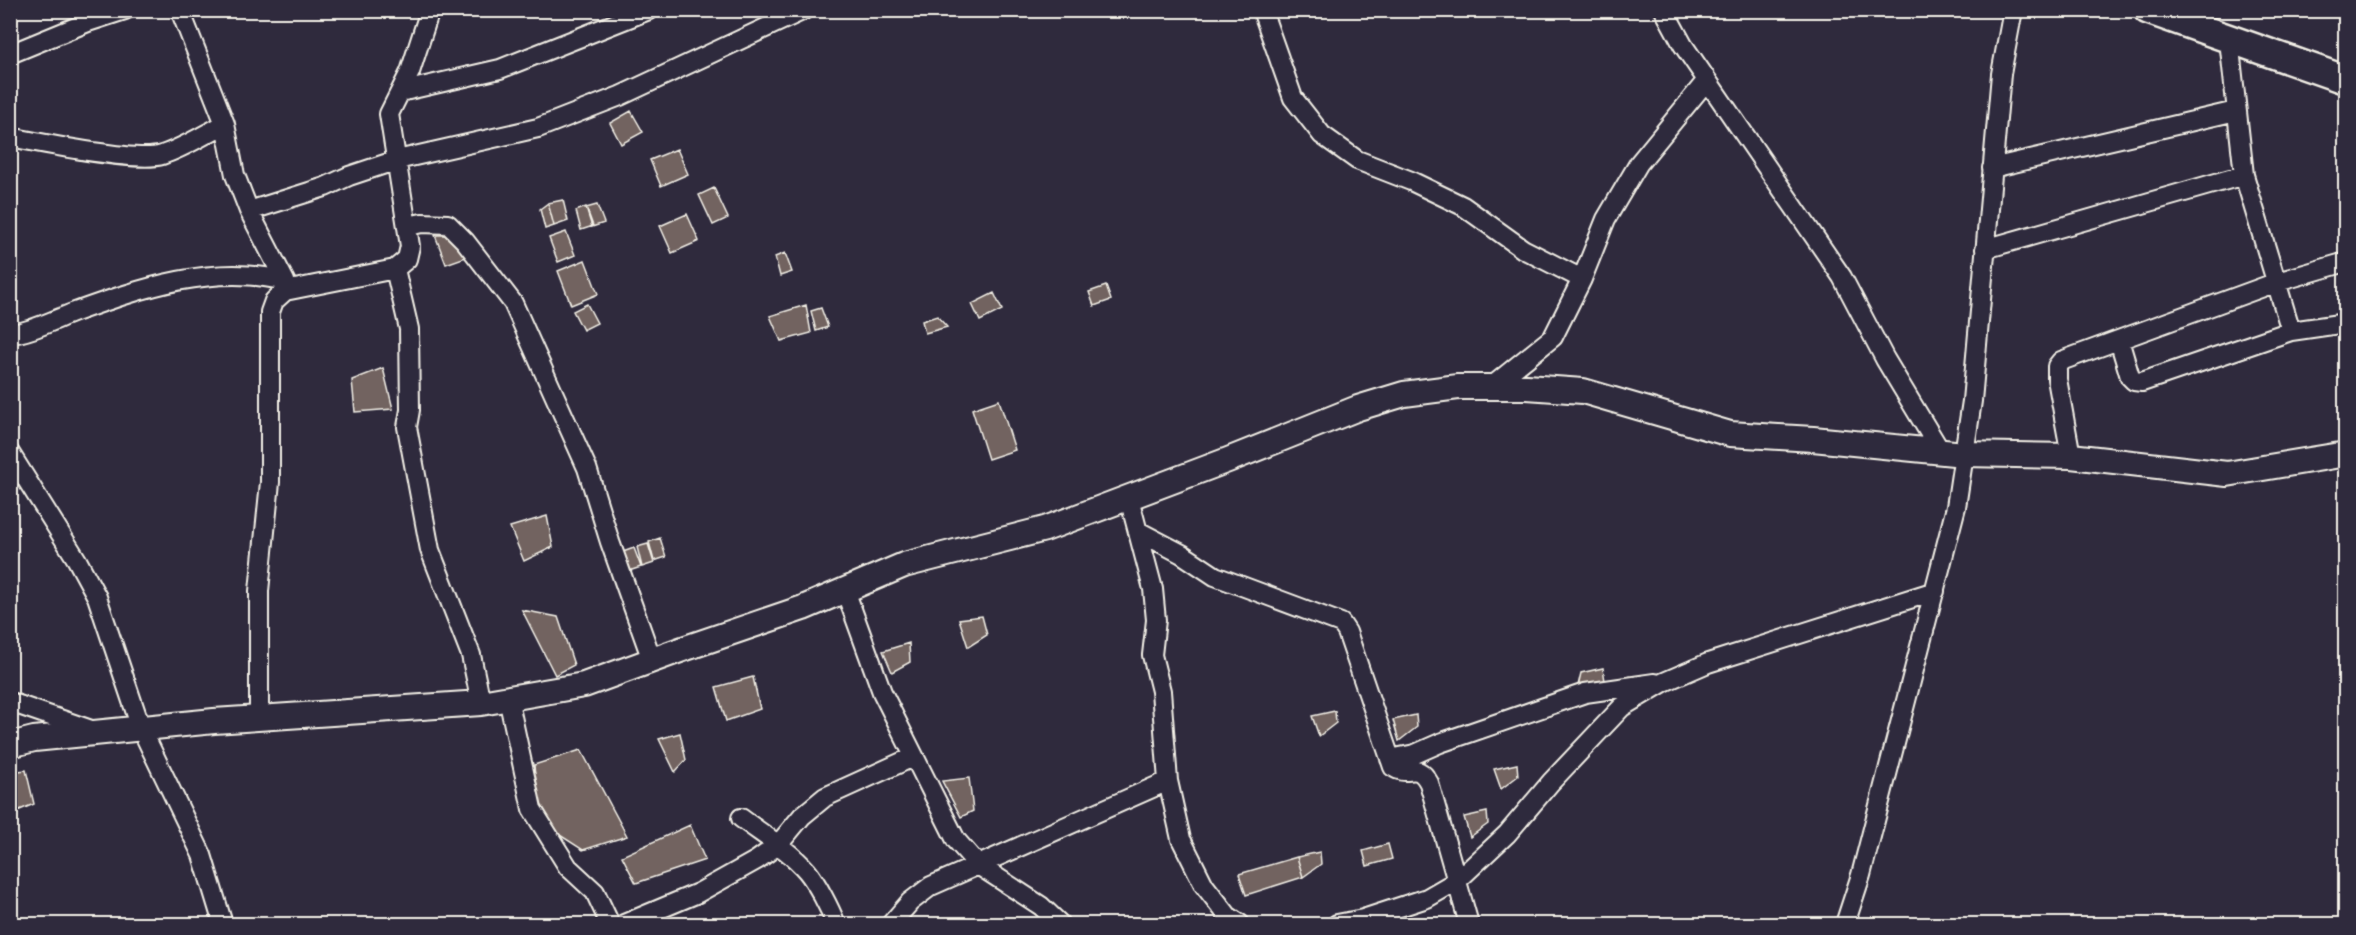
<svg xmlns="http://www.w3.org/2000/svg" width="2356" height="935" viewBox="0 0 2356 935" font-family="'Comic Neue',sans-serif">
<rect width="100%" height="100%" fill="#2f2a3d"/>
<filter id="ink" filterUnits="userSpaceOnUse"><feTurbulence type="fractalNoise" baseFrequency=".0167" numOctaves="2"/><feDisplacementMap in="SourceGraphic" scale="12" xChannelSelector="R" yChannelSelector="G"/><feConvolveMatrix kernelMatrix="1 2 1 2 8 2 1 2 1" color-interpolation-filters="sRGB"/></filter>
<g filter="url(#ink)">
<!-- building -->
<path fill="#726360" stroke="#f4f1e8" stroke-width="1.5" d="M631,111L643,132L621,144L610,123Z
M677,149L688,174L661,186L650,160Z
M714,188L728,218L713,225L699,195Z
M563,200L568,221L554,226L548,203Z
M548,203L554,226L545,229L540,209Z
M597,205L604,223L592,227L586,208Z
M586,207L593,226L581,230L576,211Z
M687,214L699,241L672,253L660,226Z
M566,232L575,255L558,262L549,238Z
M435,235H450L466,257L446,264Z
M785,253L792,272L780,276L775,257Z
M585,260L598,294L571,305L558,271Z
M1106,286L1111,300L1094,306L1089,292Z
M994,293L1002,310L980,321L972,304Z
M587,304L597,323L583,330L573,311Z
M806,305L811,333L781,341L770,316Z
M821,308L828,327L816,331L811,311Z
M937,316L947,327L925,333L922,321Z
M383,368L393,409L355,412L352,380Z
M999,400L1015,450L988,459L972,409Z
M547,516L553,547L524,561L510,527Z
M660,538L666,557L654,561L649,542Z
M648,544L654,563L642,567L637,547Z
M634,548L641,567L629,571L623,552Z
M522,610L558,617L574,665L555,675Z
M982,616L987,635L968,647L959,619Z
M909,643L910,662L892,672L883,651Z
M1603,668L1605,681L1577,690L1581,673Z
M753,677L760,709L726,721L716,687Z
M1335,711L1336,723L1319,736L1312,716Z
M1416,715L1417,727L1399,741L1393,720Z
M680,733L686,760L675,772L659,739Z
M581,750L627,836L583,850L538,821L534,765Z
M1517,764L1518,776L1501,789L1494,769Z
M26,770L34,804L10,814V772Z
M969,778L973,811L961,817L942,781Z
M1487,812L1488,824L1470,837L1464,817Z
M690,825L705,860L636,883L622,856Z
M1388,844L1392,859L1367,866L1363,851Z
M1320,852L1321,864L1303,877L1297,857Z
M1297,857L1303,877L1246,895L1239,874Z"/>
<g fill="none" stroke-linecap="round" stroke-linejoin="round">
<defs>
<path id="minor" d="M180,10L225,124L235,175L249,211L285,281V291
M1262,10L1293,98L1322,135L1357,160L1411,181L1463,206L1523,249L1582,279
M1664,10L1683,45L1842,277L1885,359L1941,452
M2229,40L2244,175L2291,331
M10,54L88,22L125,10
M400,92L500,69L649,10
M10,137C40,143 138,163 162,155C184,148 205,134 225,124
M1992,168L2236,111
M249,211L325,187L349,176L397,160L538,128L620,96L804,10
M408,226L422,223L448,224L465,241L513,303L587,468L610,542L652,660
M1985,249L2244,175
M395,269L409,329L410,410L407,427L430,550L471,655L481,703
M10,334C29,333 58,318 75,312C142,288 214,263 285,281
M2119,340L2130,377L2134,381L2142,382L2291,331L2346,323
M1491,387L1553,337L1582,279L1606,219L1639,163L1707,80
M10,453L77,560L97,597L141,728L202,855L223,924
M2071,456L2057,379V366L2061,361L2277,282L2346,262
M1129,498L1153,589L1156,620L1152,655L1161,691L1168,781L1181,839L1204,885L1228,916L1240,924
M1138,531L1182,554L1215,576L1341,623L1347,632L1393,767C1409,778 1417,760 1429,783L1469,924
M845,590L882,692L956,840L978,865L1041,906L1060,924
M508,698L532,809L568,867L595,892L610,924
M10,702L97,732
M259,718V591L270,482V312L274,301L285,291L395,269L407,259L410,246L389,114L410,72L430,10
M1390,759L1415,754L1440,743L1585,693L1655,683
M741,818C762,834 789,850 807,871C817,883 830,909 836,924
M624,924L698,893L757,860L778,845L802,816L825,797L913,757
M891,924L910,902L931,886L1168,781
M1337,924L1363,919L1427,898L1458,880L1507,834L1551,782L1622,707L1664,682L1708,663L1935,591
M1845,924L1861,875L1956,507L1972,401L2001,74L2013,10"/>
<path id="tertiary" d="M10,745L34,739L214,721L481,703L584,685L680,650L803,608L904,565L1045,529L1228,460L1358,408L1404,394L1458,387H1527L1583,391L1730,434L1813,439L1964,454L2071,456L2227,474L2346,454"/>
<path id="secondary" d="M2148,10L2346,80"/>
</defs>
<!-- minor casing -->
<use href="#minor" stroke="#f4f1e8" stroke-width="22"/>
<!-- tertiary casing -->
<use href="#tertiary" stroke="#f4f1e8" stroke-width="28"/>
<!-- secondary casing -->
<use href="#secondary" stroke="#f4f1e8" stroke-width="32"/>
<!-- minor -->
<use href="#minor" stroke="#2f2a3d" stroke-width="18"/>
<!-- tertiary -->
<use href="#tertiary" stroke="#2f2a3d" stroke-width="24"/>
<!-- secondary -->
<use href="#secondary" stroke="#2f2a3d" stroke-width="27"/>
</g>
</g>
<!-- margin -->
<rect width="2356" height="935" fill="none" stroke="#2f2a3d" stroke-width="36"/>
<rect x="18" y="18" width="2320" height="899" fill="none" stroke="#f4f1e8" stroke-width="2" filter="url(#ink)"/>
</svg>
